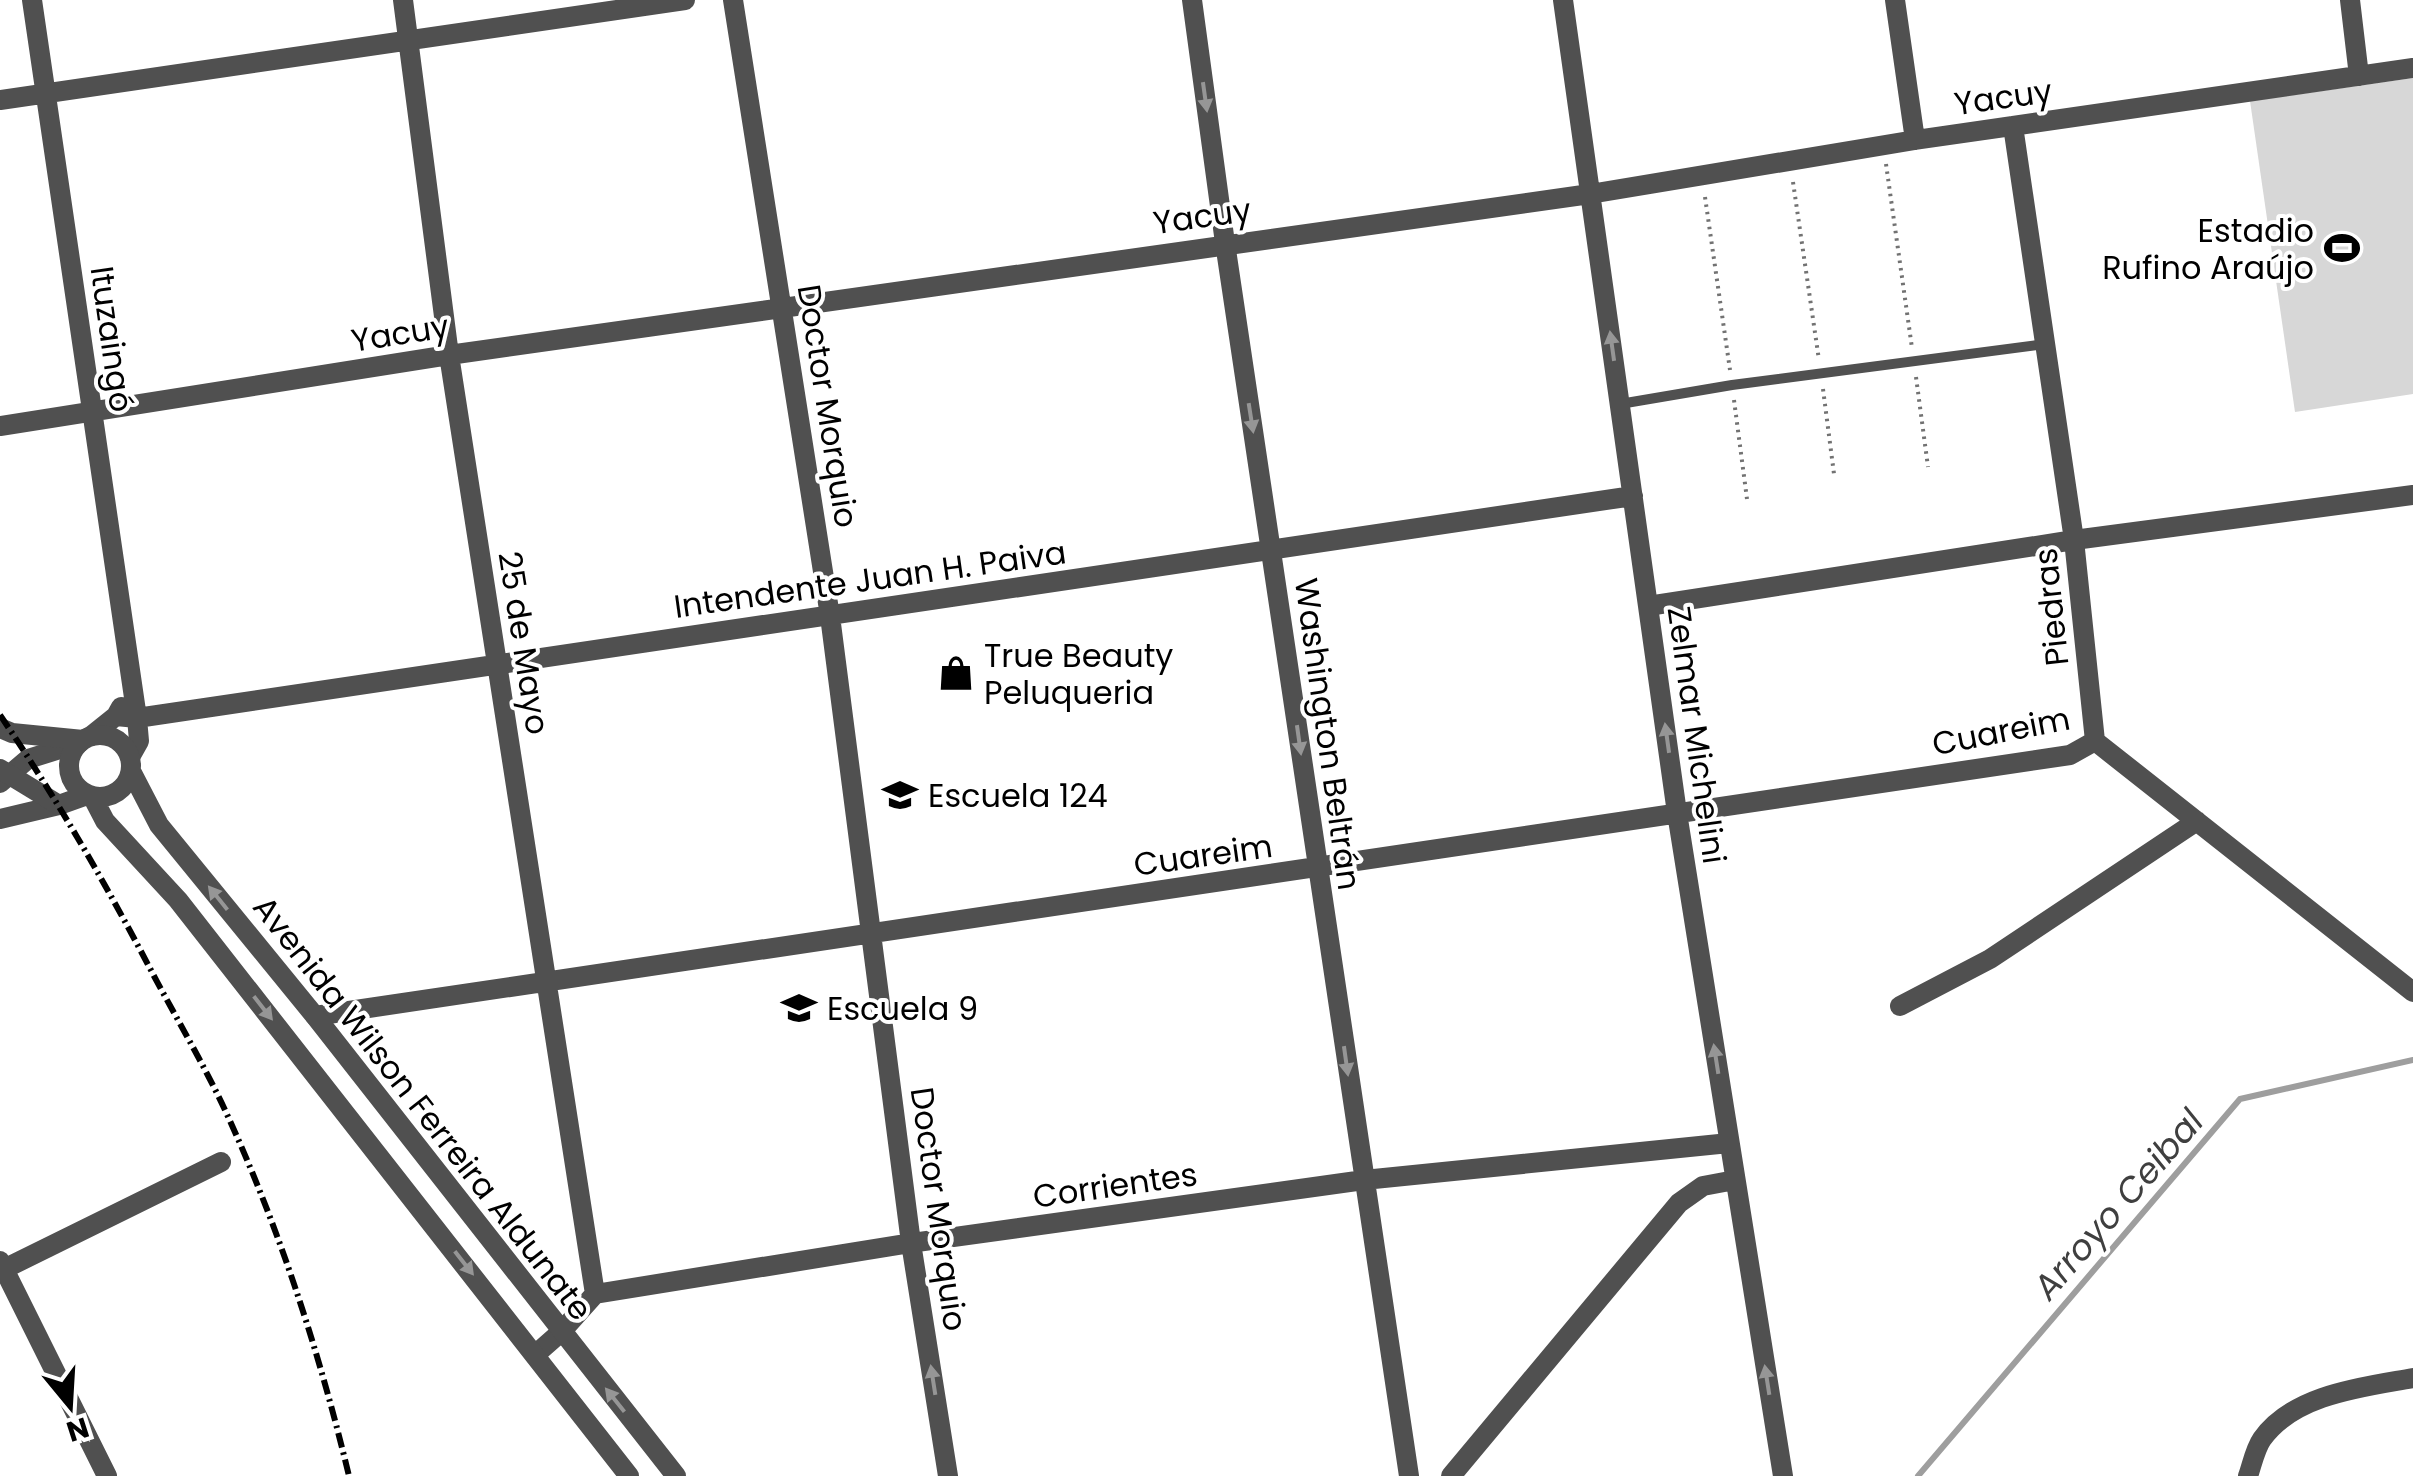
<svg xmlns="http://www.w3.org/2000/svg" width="2413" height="1476" viewBox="0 0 2413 1476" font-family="Poppins,sans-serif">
<rect width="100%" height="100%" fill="#fff"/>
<!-- green -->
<path fill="#d7d7d7" d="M2413,78V394L2295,412L2250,101Z"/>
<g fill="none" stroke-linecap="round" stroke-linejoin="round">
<!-- stream -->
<path stroke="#9e9e9e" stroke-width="6" d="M1918,1476L2240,1099L2413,1060"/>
<!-- path -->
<path stroke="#727272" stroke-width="4" stroke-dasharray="2.5 5" stroke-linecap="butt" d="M1886,164L1912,348
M1793,182L1819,360
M1705,197L1730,370
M1916,377L1928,467
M1823,389L1834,474
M1734,400L1747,499"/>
<!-- service -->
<path stroke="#505050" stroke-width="10" d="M1620,404L1732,385L2045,344"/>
<!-- minor -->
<path stroke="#505050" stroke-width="20" d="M32,0L137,718L139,741L130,757
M403,0L449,355L595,1294
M733,0L830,616L911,1243L948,1476
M1192,0L1225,243L1409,1476
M1563,0L1677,813L1783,1476
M1895,0L1915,140
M2350,0L2359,76
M0,100L685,0
M2013,126L2074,540L2095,741L2413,992
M0,426L449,355L1590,194L1915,140L2413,68
M1648,606L2074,540L2413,495
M116,716L137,718L1633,496
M91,736L116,716L121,707
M0,783L28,759L79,743
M0,819L59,805
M1900,1006L1990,959L2197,821
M315,1016L2070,755L2095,741
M0,1261L107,1476
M0,1271L221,1162
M536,1354L561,1332L595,1294L911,1243L1364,1180L1729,1143
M1451,1476L1679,1203L1703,1186L1735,1180
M2248,1476C2252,1465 2255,1449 2262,1439C2294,1394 2363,1387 2413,1378"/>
<!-- tertiary -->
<path stroke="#505050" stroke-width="20" d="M0,728L12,733L83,740
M69 766a31 31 0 1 1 62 0a31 31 0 1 1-62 0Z
M0,769L59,805L87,795
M131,771L159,825L315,1016L676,1476
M92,796L105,821L178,900L629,1476"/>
<!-- rail -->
<path stroke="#000" stroke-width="6" stroke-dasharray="15 5 2.5 5" stroke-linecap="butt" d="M0,715C57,799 107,886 154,976C178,1021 204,1065 225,1110C279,1227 319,1351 349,1476"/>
</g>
<!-- one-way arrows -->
<defs><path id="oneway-solid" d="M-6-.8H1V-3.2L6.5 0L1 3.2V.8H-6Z" transform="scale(2.5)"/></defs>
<g fill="#969696">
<use href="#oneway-solid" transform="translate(1205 97) rotate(82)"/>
<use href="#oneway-solid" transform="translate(1612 346) rotate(-98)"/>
<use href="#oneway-solid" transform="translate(1251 418) rotate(81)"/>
<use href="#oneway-solid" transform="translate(1667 738) rotate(-98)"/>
<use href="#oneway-solid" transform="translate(1299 740) rotate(82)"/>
<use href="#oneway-solid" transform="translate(218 898) rotate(-129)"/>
<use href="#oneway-solid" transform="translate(263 1008) rotate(52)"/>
<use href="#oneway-solid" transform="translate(1716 1059) rotate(-99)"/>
<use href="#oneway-solid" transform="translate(1346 1061) rotate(82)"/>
<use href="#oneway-solid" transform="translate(464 1263) rotate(52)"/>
<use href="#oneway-solid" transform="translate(933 1380) rotate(-99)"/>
<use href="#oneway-solid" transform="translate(1767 1380) rotate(-99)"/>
<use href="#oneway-solid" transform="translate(615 1400) rotate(-129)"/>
</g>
<!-- icons -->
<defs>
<symbol id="stadium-bare" viewBox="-9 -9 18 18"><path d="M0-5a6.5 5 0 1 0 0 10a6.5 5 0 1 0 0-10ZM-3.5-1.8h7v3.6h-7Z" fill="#000" stroke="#fff" stroke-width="2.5" paint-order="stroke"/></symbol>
<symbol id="shop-bare" viewBox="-9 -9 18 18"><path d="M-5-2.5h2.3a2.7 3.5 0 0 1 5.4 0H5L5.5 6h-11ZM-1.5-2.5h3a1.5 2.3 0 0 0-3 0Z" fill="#000" stroke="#fff" stroke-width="2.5" paint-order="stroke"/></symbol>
<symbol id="school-bare" viewBox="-9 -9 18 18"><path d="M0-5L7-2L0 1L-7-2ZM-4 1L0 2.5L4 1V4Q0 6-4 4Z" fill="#000" stroke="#fff" stroke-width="2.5" paint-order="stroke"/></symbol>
</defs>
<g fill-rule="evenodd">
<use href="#stadium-bare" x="2317" y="223" width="50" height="50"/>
<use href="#shop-bare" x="931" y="648" width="50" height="50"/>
<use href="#school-bare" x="875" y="770" width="50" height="50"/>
<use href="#school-bare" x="774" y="983" width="50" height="50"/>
</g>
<g text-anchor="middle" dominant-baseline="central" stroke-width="8" stroke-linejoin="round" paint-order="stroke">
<!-- street labels -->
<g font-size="32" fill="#000" stroke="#fff">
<text transform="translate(2003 97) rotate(-8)">Yacuy</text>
<text transform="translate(1202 216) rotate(-8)">Yacuy</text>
<text transform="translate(400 333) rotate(-9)">Yacuy</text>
<text transform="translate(112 339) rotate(82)">Ituzaingó</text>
<text transform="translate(828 406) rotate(81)">Doctor Morquio</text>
<text transform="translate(870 579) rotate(-8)">Intendente Juan H. Paiva</text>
<text transform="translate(2051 607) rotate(-96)">Piedras</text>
<text transform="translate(524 643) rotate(81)">25 de Mayo</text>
<text transform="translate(2001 731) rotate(-11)">Cuareim</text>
<text transform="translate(1328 734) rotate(82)">Washington Beltrán</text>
<text transform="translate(1697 735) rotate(82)">Zelmar Michelini</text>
<text transform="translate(1203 855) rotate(-8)">Cuareim</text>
<text transform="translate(423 1108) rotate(52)">Avenida Wilson Ferreira Aldunate</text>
<text transform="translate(1115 1185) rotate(-8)">Corrientes</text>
<text transform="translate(939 1209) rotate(82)">Doctor Morquio</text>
</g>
<!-- poi labels -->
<g font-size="32" fill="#000" stroke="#fff" text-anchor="start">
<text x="2314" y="230" text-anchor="end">Estadio<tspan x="2314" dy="37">Rufino Araújo</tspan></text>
<text x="984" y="655">True Beauty<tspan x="984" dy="37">Peluqueria</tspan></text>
<text x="928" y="795">Escuela 124</text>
<text x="827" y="1008">Escuela 9</text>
</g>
<!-- water labels -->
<g font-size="35" font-style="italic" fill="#3f3f3f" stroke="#fff">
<text transform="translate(2118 1204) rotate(-49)">Arroyo Ceibal</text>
</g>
</g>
<!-- north arrow -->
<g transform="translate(70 1406) rotate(162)" stroke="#ffffff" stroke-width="8" paint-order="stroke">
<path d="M0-8L18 38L0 25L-18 38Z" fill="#000000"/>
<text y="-15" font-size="28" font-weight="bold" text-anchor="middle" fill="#000000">N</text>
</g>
</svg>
